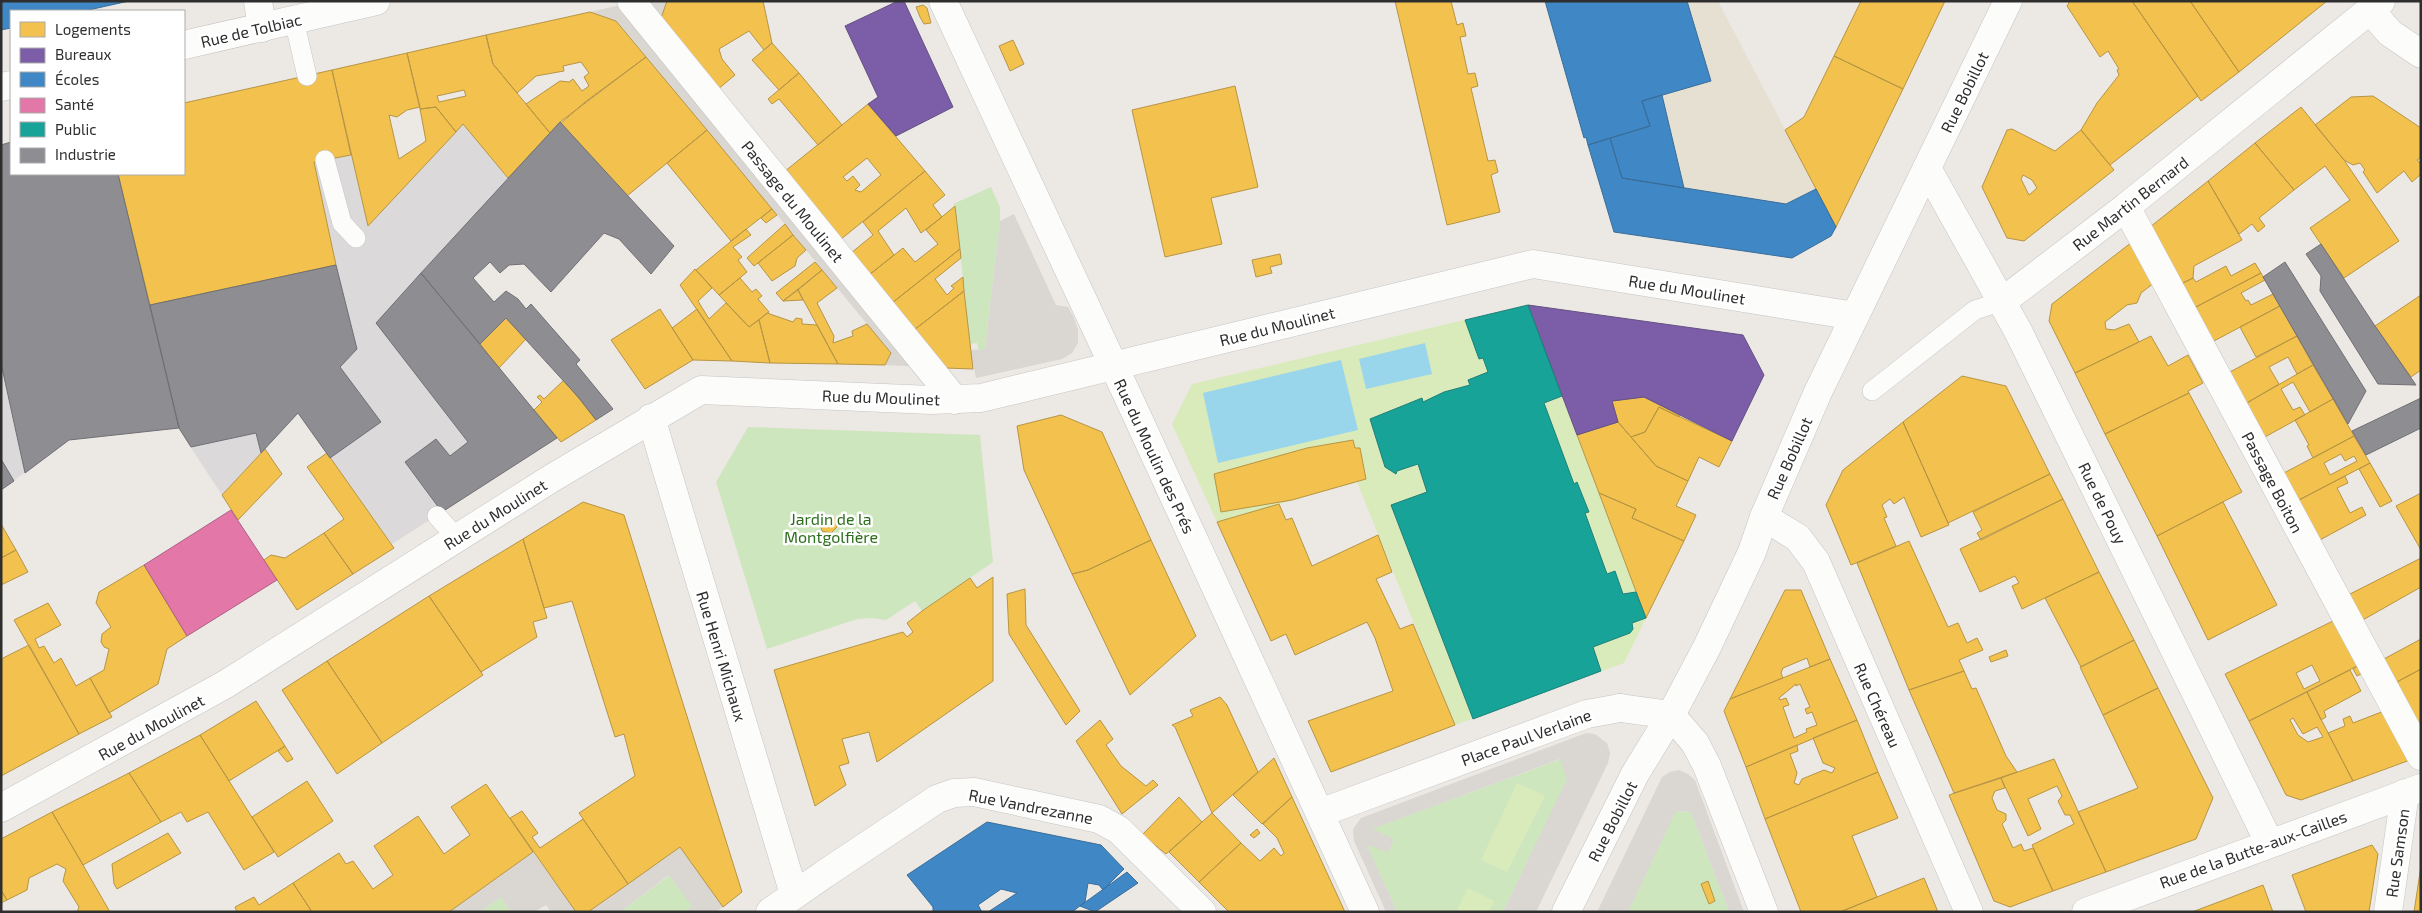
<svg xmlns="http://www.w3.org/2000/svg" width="2422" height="913" viewBox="0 0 2422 913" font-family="'Exo 2',sans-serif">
<rect width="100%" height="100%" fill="#ece8e4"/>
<!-- industrial -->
<path fill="#dcd9db" d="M332,70L368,226L463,124L508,178L421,273L557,438L392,544L298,413L222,495L178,428L69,440L1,490V145L11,142V174H184V103Z"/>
<!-- education -->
<path fill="#e6e0d3" d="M1545,1H1718L1836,227L1831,236L1792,258L1584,138Z"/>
<!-- green -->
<path fill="#cee6be" d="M991,187L1000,207V221L985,349H978L977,343L970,344L955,206L953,204Z
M748,427L980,435L993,562L922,611L915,601L886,620L871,618L857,619L767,649L716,482Z
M1561,759L1568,779L1503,912H1397L1366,844L1388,852L1371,829Z
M1675,811L1691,812L1729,912H1628Z
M670,875L693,907L686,912H620Z
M501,897L511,912H480Z"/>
<!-- pitch -->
<path fill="#d9eabb" d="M1528,305L1646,618L1624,663L1455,725L1357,482L1217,522L1172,424L1192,384Z
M1517,783L1545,796L1507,872L1481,860Z
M1468,888L1494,901L1489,912H1456Z"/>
<!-- plaza -->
<path fill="#dad6d2" d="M638,1H667L660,21L946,368L885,365L891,353L630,37L616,21L590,12Z
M1014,214L1056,305L1068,307L1074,318L1078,330V343L1072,353L1062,359L976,378L970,350L985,349L1000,221Z
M1586,733L1595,734L1607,743L1610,753L1608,763L1536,912H1503L1567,779L1560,759L1372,829L1394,839L1388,852L1367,845L1397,912H1386L1354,841L1353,829L1361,818Z
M1679,770L1688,774L1695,780L1744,912H1729L1691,812L1676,811L1628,912H1597L1662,777L1670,772Z
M680,847L723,907L715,912H686L692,906L669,875L620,912H588Z
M533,852L576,912H551L546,905L534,912H511L501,897L480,912H449Z"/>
<!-- water -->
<path fill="#99d6ec" d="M1425,343L1432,374L1366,389L1359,359Z
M1341,360L1358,430L1218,463L1203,393Z"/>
<!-- homes -->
<path fill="#f2c14e" stroke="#b79544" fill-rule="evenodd" d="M667,1H763L772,43L764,50L749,31L719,49L722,59L735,75L717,90L660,21Z
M1395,1H1451L1457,25L1463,23L1466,36L1460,37L1468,74L1475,73L1478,86L1471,88L1488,161L1495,160L1498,172L1491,175L1500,212L1447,225Z
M1861,1H1945L1903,89L1834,56Z
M2070,1H2132L2198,96L2110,165L2081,130L2097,103L2119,75L2117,70L2119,69L2108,51L2100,57L2067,6Z
M2132,1H2190L2239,72L2201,101Z
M2190,1H2327L2239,72Z
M923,5L927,8L931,23L924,24L920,17L916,7Z
M590,12L616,21L646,57L585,102L550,133L526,104L560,81L569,82L573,79L582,91L589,86L584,77L589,73L581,62L563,66L564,71L536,76L517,93L493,64L486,35Z
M486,35L493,64L550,133L508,178L463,124L456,132L436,107L420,109L407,53ZM464,90L466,96L439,102L437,96Z
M1013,40L1024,64L1010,71L999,46Z
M772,43L799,73L779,90L752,60Z
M407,53L420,107L407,110L397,117L389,115L399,159L426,141L420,109L436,107L456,132L368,226L332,70Z
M1834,56L1903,89L1836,227L1785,130L1804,117Z
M646,57L707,130L627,196L560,122Z
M332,70L351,155L314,162L336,265L150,305L118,174H184V103Z
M799,73L842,125L818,145L779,99L772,104L768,99Z
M1235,86L1258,187L1211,198L1222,244L1165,257L1132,110Z
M2373,96L2421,128V157L2417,160L2421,164V174L2412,182L2404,171L2377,193L2363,172L2365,170L2360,163L2353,165L2344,160L2315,125L2351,97Z
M868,104L925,171L840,240L784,172ZM867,158L881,175L861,192L855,190L860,185L853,176L847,181L843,177Z
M2301,107L2344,160L2399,241L2344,278L2310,228L2350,200L2325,166L2294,190L2255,143Z
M2012,129L2055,151L2081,130L2114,170L2024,241L2007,238L1982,187L2007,130ZM2023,175L2032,180L2037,188L2029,195L2021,179Z
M707,130L772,209L731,241L667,163Z
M2255,143L2294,190L2259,218L2265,226L2258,232L2252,224L2239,234L2208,181Z
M925,171L945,195L933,205L942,217L921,233L906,208L878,231L894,255L869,275L851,253L873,235L863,222Z
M2208,181L2242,240L2194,266L2193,278L2181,284L2150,227Z
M955,206L960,249L892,303L869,275L903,248L915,262L938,244L926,230Z
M772,209L777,215L766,223L761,218Z
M785,224L793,235L754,266L747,258Z
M746,229L751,235L733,247L742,257L738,260L747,272L719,295L696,270Z
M793,235L806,250L797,258L795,266L772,281L758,263Z
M2132,242L2154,283L2141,293L2137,303L2127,305L2105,322L2106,329L2114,330L2129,324L2139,342L2075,373L2049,321L2052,304Z
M960,249L961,258L935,279L947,295L954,288L951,286L963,277L964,291L914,330L892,303Z
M1280,254L1282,264L1270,267L1272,273L1256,277L1252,260Z
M815,262L822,270L783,301L776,293Z
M2255,263L2261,273L2194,308L2181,284L2193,278L2196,282L2226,266L2231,276Z
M695,269L712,288L698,301L709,319L726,303L749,327L759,320L770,363L732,361L680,285Z
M822,270L837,288L817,303L834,336L833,343L853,336L852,331L867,324L891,353L885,365L838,364L798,290Z
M2261,273L2265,280L2241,293L2246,301L2248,300L2251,305L2273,294L2280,306L2212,342L2194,308Z
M740,278L752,292L756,289L762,296L758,299L769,312L749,327L719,295Z
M798,290L803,300L783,301Z
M964,291L973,369L946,368L914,330Z
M2421,295V370L2411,377L2375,326Z
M2280,306L2297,336L2256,357L2240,327Z
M660,309L693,360L645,389L611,340Z
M697,309L732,361L693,360L672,328Z
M767,313L793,322L796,318L802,319V324L817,325L838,364L770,363L759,320Z
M506,318L526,339L499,368L480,344Z
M2151,336L2168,366L2188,355L2203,383L2188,391L2189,393L2105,434L2075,373Z
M2297,336L2313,365L2297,374L2288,357L2269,367L2279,384L2245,404L2228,373Z
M2313,365L2333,399L2310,412L2293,382L2281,389L2293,410L2300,407L2305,415L2263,438L2245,404Z
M1962,376L2006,386L2050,474L1948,523L1903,422Z
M564,380L596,420L561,442L534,410L542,402L537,397L540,395L544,399Z
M2189,393L2242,492L2157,536L2105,434Z
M1644,397L1680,415L1679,417L1659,407L1645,432L1631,437L1618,422L1612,401Z
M2333,399L2354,436L2313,458L2307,446L2309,445L2295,420Z
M1659,407L1732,441L1719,467L1699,457L1688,481L1656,466L1631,437L1645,432Z
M1061,415L1102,432L1151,540L1088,570L1072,574L1024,470L1017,426Z
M1618,422L1656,466L1688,481L1676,506L1696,515L1684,541L1632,518L1636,509L1599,493L1577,435Z
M1903,422L1949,525L1921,537L1904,497L1894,504L1890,499L1882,505L1887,517L1884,518L1896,546L1851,565L1826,505L1843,470Z
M2354,436L2370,463L2297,501L2282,474ZM2341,454L2345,461L2354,456L2357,461L2330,475L2324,463Z
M1353,440L1355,448H1360L1366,479L1292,500L1221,512L1214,474L1307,448Z
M265,449L282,474L238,520L222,495Z
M327,453L394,548L353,574L324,533L344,519L307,467Z
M2370,463L2392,501L2380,507L2359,469Z
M2050,474L2063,499L1981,540L1977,533L1982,530L1973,512Z
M2345,476L2348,483L2337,488L2350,513L2362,507L2366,515L2318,541L2297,501Z
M1599,493L1636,509L1632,518L1684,541L1646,618Z
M2421,493V550L2396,506Z
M2063,499L2099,572L2022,609L2012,586L2019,583L2015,576L1980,592L1960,549Z
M583,502L624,515L742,892L723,907L680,847L628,884L579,813L635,776L624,734L615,737L572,601L544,608L523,539Z
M2223,502L2277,605L2208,640L2157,536Z
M1279,504L1286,520L1292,518L1312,566L1378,535L1392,572L1376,579L1400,629L1413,624L1455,725L1331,772L1308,721L1393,691L1375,638L1367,622L1295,655L1286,634L1271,641L1217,522Z
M826,516L835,518L837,527L831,533L822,531L820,523Z
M1,524L16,550L1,558Z
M324,533L353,574L297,610L264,560L271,555L285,558Z
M523,539L547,618L533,622L537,637L481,672L429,596Z
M1151,540L1196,636L1130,695L1072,574L1088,570Z
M1909,541L1948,627L1958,623L1967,643L1977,638L1983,650L1959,660L1964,671L1909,690L1857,563Z
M16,550L28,572L1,585V558Z
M2421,558V587L2361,621L2348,595Z
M144,565L187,636L167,649L158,684L109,713L90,678L104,670L109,649L104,647L101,642L102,634L111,627L96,603L99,592Z
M2099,572L2134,640L2081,667L2045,598Z
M993,577V681L877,762L869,732L842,739L849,763L839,766L846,785L815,806L774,670L903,632L907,637L913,632L907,623L922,611L970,578L977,588Z
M1025,589L1026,625L1080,711L1066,725L1009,634L1007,594Z
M1785,590H1801L1830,659L1810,667L1807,658L1783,668L1781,673L1783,678L1730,699Z
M429,596L483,675L382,743L327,661Z
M48,603L61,625L35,639L39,648L44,646L54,663L61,658L76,686L90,678L112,717L79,734L14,620Z
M2335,620L2359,665L2249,721L2225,674ZM2312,665L2320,681L2304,689L2296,673Z
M2421,639V669L2395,683L2382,660Z
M2134,640L2158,688L2103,715L2080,667Z
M29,645L79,734L1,776V659Z
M2006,650L2008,656L1991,662L1989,657Z
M1830,659L1857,720L1746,767L1724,711L1730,699ZM1796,684V686L1800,684L1810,707L1805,709L1807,714L1812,712L1817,725L1806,729L1807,732L1794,738L1783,707L1789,705L1786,698L1780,700L1779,698Z
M327,661L382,743L337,774L282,690Z
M2359,665L2363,673L2357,676L2353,669Z
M2421,669V733L2395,683Z
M2350,670L2361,691L2324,711L2326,717L2321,720L2307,692Z
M1964,671L1972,689L1976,688L2006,756L2017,772L1954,793L1909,690Z
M2158,688L2213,798L2196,839L2106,872L2078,812L2138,788L2103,715Z
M2307,692L2353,781L2301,800L2286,795L2249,721ZM2293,718L2303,734L2317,727L2323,737L2308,742L2298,735L2290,720Z
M1220,697L1227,705L1258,772L1212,813L1175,727L1172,725L1193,716L1190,710Z
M256,701L285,746L229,781L200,735Z
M2384,711L2410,760L2353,781L2328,733L2345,726L2343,719L2350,716L2353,723Z
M1100,720L1113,739L1106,745L1121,766L1146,786L1153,780L1158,785L1122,814L1076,741Z
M1857,720L1878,772L1765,819L1746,767L1797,745L1798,751L1790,754L1797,773L1794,783L1799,785L1802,779L1824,770L1832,773L1835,768L1823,763L1813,738Z
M200,735L274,852L244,870L208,812L187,822L181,812L161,822L129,773Z
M285,746L293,759L287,762L278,751Z
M1274,758L1292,797L1262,824L1233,795Z
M2054,759L2106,872L2053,891L2032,845L2074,824L2070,815H2065L2058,801L2062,796L2057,786L2028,799L2041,829L2028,836L2001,778Z
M1878,772L1898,818L1852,836L1877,897L1840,912H1801L1765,819Z
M129,773L161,822L83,865L52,812Z
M2001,778L2005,788L1995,791L1992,798L1997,810L2006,814V820L2002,824L2013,848L2021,844L2024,851L2033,848L2053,891L2010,907L1994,901L1949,795Z
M307,781L333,821L278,857L252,817Z
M486,784L533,852L449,912H312L293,883L339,853L346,864L353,861L373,889L393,875L374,846L418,816L444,854L470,835L451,807Z
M1179,797L1202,822L1166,854L1142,835Z
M1292,797L1345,912H1229L1199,882L1241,843L1260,861L1274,848L1281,856L1284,853L1277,838L1263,824Z
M522,811L538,833L532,837L540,848L583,819L628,884L588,912H576L510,818Z
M52,812L83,865L110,912H77L79,907L63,881L66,869L57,864L29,878L27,890L7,900L1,890V839Z
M1212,813L1241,843L1199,882L1169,852Z
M1257,829L1260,833L1254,838L1250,835Z
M168,833L181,853L117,889L114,884L112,864Z
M2372,845L2378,854L2369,912H2306L2292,875Z
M2421,866V912H2414Z
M1924,878L1938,912H1840L1877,897Z
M1708,881L1715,901L1709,904L1701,884Z
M293,883L312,912H237L235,907L254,897L259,905Z
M2263,885L2273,912H2192L2224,900Z
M1,890L7,900L1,903Z"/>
<!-- offices -->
<path fill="#7b5ea7" stroke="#645083" d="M898,1H904L953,107L896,136L868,104L878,97L845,26Z
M1528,305L1743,335L1764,375L1732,441L1644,397L1612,401L1618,422L1577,435Z"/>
<!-- schools -->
<path fill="#3f88c5" stroke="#3a6d98" d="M1,1H129L84,11H11V28L1,30Z
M1545,1H1687L1711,81L1642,101L1650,126L1588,145L1586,137L1584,138Z
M1662,95L1684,188L1622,178L1610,138L1650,126L1642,101Z
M1610,138L1622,178L1786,204L1816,189L1836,227L1831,236L1792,258L1614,232L1588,145Z
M987,822L1101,845L1124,869L1103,890L1099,885L1088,883L1085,902L1072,912H988L1017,893L1001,889L978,905L982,912H933V907L907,875Z
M1127,872L1138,883L1095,912L1080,906Z"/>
<!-- health -->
<path fill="#e377a8" stroke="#ad6183" d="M231,510L277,580L187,636L144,565Z"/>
<!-- public -->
<path fill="#17a398" stroke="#1e8078" d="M1528,305L1562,396L1544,403L1574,484L1577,482L1589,512L1585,513L1607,574L1615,571L1623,594L1636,592L1646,618L1632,623L1633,629L1630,633L1593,647L1601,671L1473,719L1391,505L1427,492L1418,464L1397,471L1396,474L1385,467L1370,419L1422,398L1423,402L1444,392L1470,385L1468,380L1488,372L1483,358L1479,359L1465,320Z"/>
<!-- industry -->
<path fill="#8d8d92" stroke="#707074" d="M560,122L674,246L651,274L619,239L604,233L551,292L524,264L509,265L500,273L490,262L473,278L494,302L506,291L518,299L526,309L531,304L580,360L576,364L613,409L596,420L580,399L506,318L480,344L421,273Z
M11,142V174H118L179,428L69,440L25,473L1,363V145Z
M2321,244L2375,326L2416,385L2378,384L2320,291L2321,276L2306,254Z
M2285,262L2366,391L2348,424L2263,277Z
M336,265L357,349L340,367L381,422L330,458L298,413L261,453L256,433L191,447L179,428L150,305Z
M421,273L557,438L442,512L405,462L436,439L450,456L468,442L376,323Z
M2421,398V428L2366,455L2352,431Z
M1,459L14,481L1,490Z"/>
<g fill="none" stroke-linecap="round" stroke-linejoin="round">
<defs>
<path id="service" d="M294,20L307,76
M325,160L342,223L356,238
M1872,391L1975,310L2003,301
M437,516L457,538"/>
<path id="pedestrian" d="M258,1L262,28
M631,1L955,400
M1695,743L1707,766L1764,912
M1320,813L1587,714L1620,708
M826,873L937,799L954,793L974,792L1099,819L1119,830L1202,912"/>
<path id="minor" d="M943,1L1131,403L1365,912
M2370,10L2390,33L2421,54
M1927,168L2018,331L2269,842
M2126,207L2421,756
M2003,301L2126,207L2381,1
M651,418L794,894
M1764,517L1798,538L1816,562L1969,912
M1620,708L1671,715L1695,743
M1,808L226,684L552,478L701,390L931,400L981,398L1533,264L1855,316
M770,912L826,873
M2086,912L2421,788
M2388,912L2405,793"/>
<path id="tertiary" d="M1566,912L1635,774L1671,715L1707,647L1752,552L1764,517L1818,392L2008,1"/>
<path id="secondary" d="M184,45L376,1
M1,87L11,85"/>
</defs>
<!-- service casing -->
<use href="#service" stroke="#c5c4c5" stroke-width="20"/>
<!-- pedestrian casing -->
<use href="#pedestrian" stroke="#c5c4c5" stroke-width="29"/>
<!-- minor casing -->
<use href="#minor" stroke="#c5c4c5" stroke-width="29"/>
<!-- tertiary casing -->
<use href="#tertiary" stroke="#c5c4c5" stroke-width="29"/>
<!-- secondary casing -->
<use href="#secondary" stroke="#c5c4c5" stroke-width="29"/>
<!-- service -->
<use href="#service" stroke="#fcfcfb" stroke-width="19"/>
<!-- pedestrian -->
<use href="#pedestrian" stroke="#fcfcfb" stroke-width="28"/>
<!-- minor -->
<use href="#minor" stroke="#fcfcfb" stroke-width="28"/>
<!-- tertiary -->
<use href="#tertiary" stroke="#fcfcfb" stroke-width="28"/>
<!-- secondary -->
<use href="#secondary" stroke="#fcfcfb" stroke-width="28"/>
</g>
<g text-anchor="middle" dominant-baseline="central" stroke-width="5" stroke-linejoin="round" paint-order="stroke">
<!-- street labels -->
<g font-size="16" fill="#2e2e2e" stroke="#fff">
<text transform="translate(251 30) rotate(-13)">Rue de Tolbiac</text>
<text transform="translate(1964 92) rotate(-64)">Rue Bobillot</text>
<text transform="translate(793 201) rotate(51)">Passage du Moulinet</text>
<text transform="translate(2130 203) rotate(-38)">Rue Martin Bernard</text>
<text transform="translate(1687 289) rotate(9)">Rue du Moulinet</text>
<text transform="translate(1277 326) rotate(-14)">Rue du Moulinet</text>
<text transform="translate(881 397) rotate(2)">Rue du Moulinet</text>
<text transform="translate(1155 456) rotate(65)">Rue du Moulin des Prés</text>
<text transform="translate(1789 458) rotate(-66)">Rue Bobillot</text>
<text transform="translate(2273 482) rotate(62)">Passage Boiton</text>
<text transform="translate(2103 503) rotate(64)">Rue de Pouy</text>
<text transform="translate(495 514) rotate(-32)">Rue du Moulinet</text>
<text transform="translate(722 656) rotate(73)">Rue Henri Michaux</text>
<text transform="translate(1878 705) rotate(66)">Rue Chéreau</text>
<text transform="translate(151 727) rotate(-29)">Rue du Moulinet</text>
<text transform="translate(1526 737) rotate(-20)">Place Paul Verlaine</text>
<text transform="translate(1031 806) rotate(11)">Rue Vandrezanne</text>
<text transform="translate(1612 821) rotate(-63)">Rue Bobillot</text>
<text transform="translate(2253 849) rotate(-20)">Rue de la Butte-aux-Cailles</text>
<text transform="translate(2397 853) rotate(-82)">Rue Samson</text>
</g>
<!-- park labels -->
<g font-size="16" fill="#2c6e1b" stroke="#fff">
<text x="831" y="518">Jardin de la<tspan x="831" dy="18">Montgolfière</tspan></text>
</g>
</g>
<!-- border -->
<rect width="2422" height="913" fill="none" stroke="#2e2e2e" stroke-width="5"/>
<!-- legend -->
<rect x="10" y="10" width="175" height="165" fill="#ffffff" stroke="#ababab"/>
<rect x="20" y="22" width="25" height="15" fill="#f2c14e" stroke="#ababab"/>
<text x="55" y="35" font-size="15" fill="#2e2e2e">Logements</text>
<rect x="20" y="48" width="25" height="15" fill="#7b5ea7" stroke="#ababab"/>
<text x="55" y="60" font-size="15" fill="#2e2e2e">Bureaux</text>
<rect x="20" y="72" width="25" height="15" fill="#3f88c5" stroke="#ababab"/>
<text x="55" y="85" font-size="15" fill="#2e2e2e">Écoles</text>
<rect x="20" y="98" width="25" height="15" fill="#e377a8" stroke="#ababab"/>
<text x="55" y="110" font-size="15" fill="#2e2e2e">Santé</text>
<rect x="20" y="122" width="25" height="15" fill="#17a398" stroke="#ababab"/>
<text x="55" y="135" font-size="15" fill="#2e2e2e">Public</text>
<rect x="20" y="148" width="25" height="15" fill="#8d8d92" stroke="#ababab"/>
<text x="55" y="160" font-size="15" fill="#2e2e2e">Industrie</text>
</svg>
